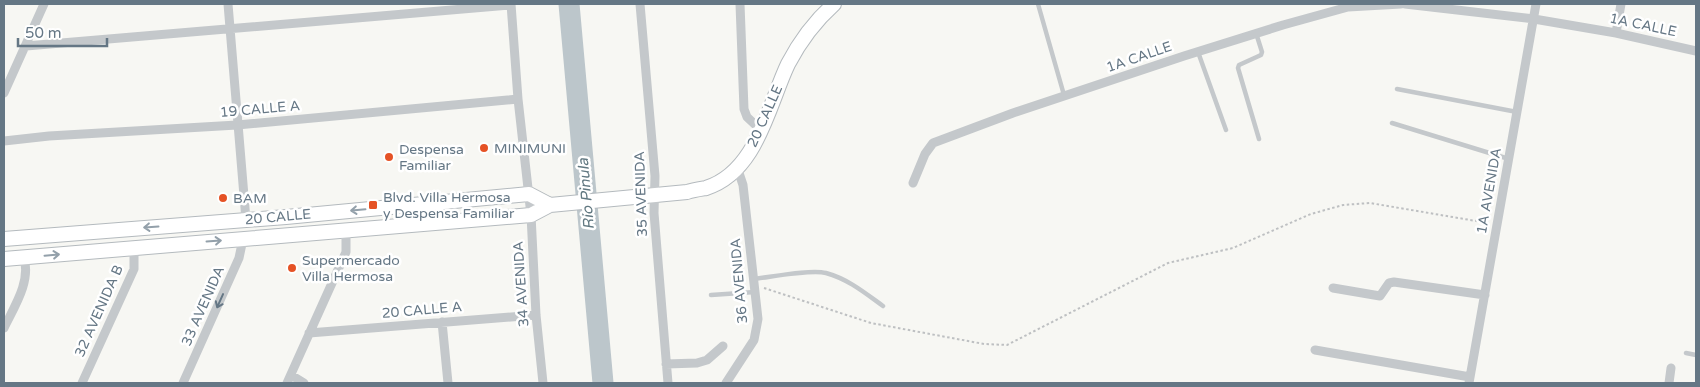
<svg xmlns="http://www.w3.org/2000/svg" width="1700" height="387" viewBox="0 0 1700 387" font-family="'Varela Round',sans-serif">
<rect width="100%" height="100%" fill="#f7f7f3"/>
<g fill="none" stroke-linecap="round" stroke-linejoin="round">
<!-- river -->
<path stroke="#bcc6cb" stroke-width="21" d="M569,4L603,383"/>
<defs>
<path id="secondary" d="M4,239L286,217L529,194L550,205
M4,259L531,215L550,205L687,192C693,190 700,189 706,188C757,172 768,106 788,64C800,41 815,21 834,4"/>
</defs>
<!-- secondary casing -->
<use href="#secondary" stroke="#b4babe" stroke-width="16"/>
<!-- path -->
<path stroke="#bec0c2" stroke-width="2" stroke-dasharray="2.5 2.5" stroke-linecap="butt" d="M764,288L871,323L984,344L1007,345L1168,263L1233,248L1311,214L1343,205L1370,203L1488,223"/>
<!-- lane -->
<path stroke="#c4c8cb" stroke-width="4.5" d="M1038,4L1064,95
M1256,33L1262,52L1261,55L1239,65L1238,68L1259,139
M1198,52L1226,130
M1397,89L1517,112
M1392,123L1509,159
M753,279C771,277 811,269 826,273C848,279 865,293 883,306
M711,295L755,292
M1686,353L1696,355"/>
<!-- street -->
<path stroke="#c4c8cb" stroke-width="9" d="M228,4L246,220
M511,4L518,99L531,215L536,315L543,383
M640,4L655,176L654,213L668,383
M740,4L744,109L747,117L762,131
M1405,4L1534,19L1616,33L1696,51
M1616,33L1621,4
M26,46L511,5
M4,93L44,4
M4,141L49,136L237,125L518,99
M913,183L925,154L933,143L1013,113L1184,56L1283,25L1348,7L1401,4
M1333,288L1380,296L1389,283L1394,282L1485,295
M442,322L448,383
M4,328C14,307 31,282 24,258
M309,333L536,315
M1315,350L1470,377
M666,364L697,363L707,360L723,346
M291,375L304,383
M82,383L134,269V247
M183,383L239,258L243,239
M287,383L346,252V230
M726,383L754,340L758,319L743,185L739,173L735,169
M1469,383L1536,4
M1669,383L1671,368"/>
<!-- secondary -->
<use href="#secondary" stroke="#fff" stroke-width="14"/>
</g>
<!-- one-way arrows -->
<defs><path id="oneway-shaft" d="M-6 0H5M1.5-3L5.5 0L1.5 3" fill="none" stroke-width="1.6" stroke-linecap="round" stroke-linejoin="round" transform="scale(1.25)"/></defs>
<g stroke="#93a0aa">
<use href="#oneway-shaft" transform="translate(358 210) rotate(175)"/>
<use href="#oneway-shaft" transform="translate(151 227) rotate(176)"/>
<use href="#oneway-shaft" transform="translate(214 241) rotate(-4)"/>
<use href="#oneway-shaft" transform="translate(52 255) rotate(-5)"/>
</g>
<use stroke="#657785" href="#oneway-shaft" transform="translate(220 301) rotate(114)"/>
<!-- markers -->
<g fill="#e55225" stroke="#fff" stroke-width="2">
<circle cx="484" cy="148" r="5"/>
<circle cx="389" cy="157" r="5"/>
<circle cx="223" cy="198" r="5"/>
<rect x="368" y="200" width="10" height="10" rx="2.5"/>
<circle cx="292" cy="268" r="5"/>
</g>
<g text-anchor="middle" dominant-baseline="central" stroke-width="5" stroke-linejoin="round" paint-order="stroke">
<!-- street labels -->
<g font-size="14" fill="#657785" stroke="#fff">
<text transform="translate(1643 25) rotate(12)">1A CALLE</text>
<text transform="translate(1139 57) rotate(-19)">1A CALLE</text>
<text transform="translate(260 109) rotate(-5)">19 CALLE A</text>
<text transform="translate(765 116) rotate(-66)">20 CALLE</text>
<text transform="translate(1489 191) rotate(-80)">1A AVENIDA</text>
<text transform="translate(641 194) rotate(-92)">35 AVENIDA</text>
<text transform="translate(278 217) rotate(-5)">20 CALLE</text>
<text transform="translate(739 281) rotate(-95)">36 AVENIDA</text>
<text transform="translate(521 284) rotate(-94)">34 AVENIDA</text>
<text transform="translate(203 306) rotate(-66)">33 AVENIDA</text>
<text transform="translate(422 310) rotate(-5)">20 CALLE A</text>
<text transform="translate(99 311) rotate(-66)">32 AVENIDA B</text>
</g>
<!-- poi labels -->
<g font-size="14" fill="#657785" stroke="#fff" text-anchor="start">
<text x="494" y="148">MINIMUNI</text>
<text x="399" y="149">Despensa<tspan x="399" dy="16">Familiar</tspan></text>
<text x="383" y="197">Blvd. Villa Hermosa<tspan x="383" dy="16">y Despensa Familiar</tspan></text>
<text x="233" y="198">BAM</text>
<text x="302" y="260">Supermercado<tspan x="302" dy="16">Villa Hermosa</tspan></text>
</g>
<!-- water labels -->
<g font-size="15" font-style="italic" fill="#617881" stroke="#fff">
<text transform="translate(586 194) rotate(-95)">Río Pinula</text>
</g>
</g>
<!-- border -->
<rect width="1700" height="387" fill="none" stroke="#657785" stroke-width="10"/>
<!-- scale -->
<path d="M18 38v8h89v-8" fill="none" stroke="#657785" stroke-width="2.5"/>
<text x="25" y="38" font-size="15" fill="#657785" stroke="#ffffff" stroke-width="4" paint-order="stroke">50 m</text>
</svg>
